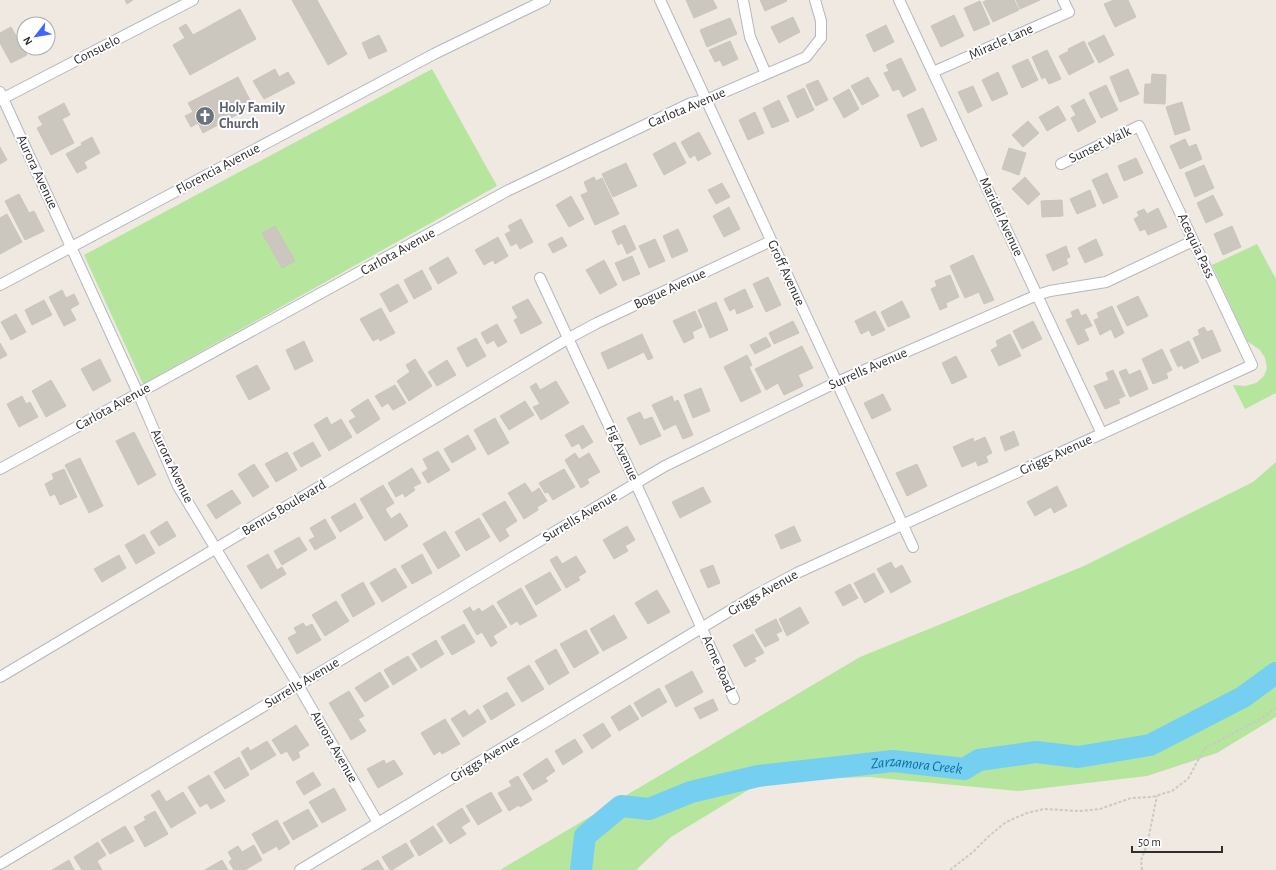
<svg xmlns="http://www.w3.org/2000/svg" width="1276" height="870" viewBox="0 0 1276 870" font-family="'Alegreya Sans',sans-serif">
<rect width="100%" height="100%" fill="#efe9e1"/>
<!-- green -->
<path fill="#b6e59e" d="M432,69L497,186L143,384L84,255Z
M1257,244L1276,279V393L1245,409L1233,385L1245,386L1256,383L1264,376L1267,368L1265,358L1260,350L1247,341L1212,265Z
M1276,462V717L1217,753L1147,776L1019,791L869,777L763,781L671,837L636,870H500L860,657L1084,566L1253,482Z"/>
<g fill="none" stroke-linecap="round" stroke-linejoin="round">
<!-- river -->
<path stroke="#75cff0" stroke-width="22" id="s1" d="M581,870L585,836L621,806L649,809L691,792L758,776L893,761L964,769L979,760L1036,752L1078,757L1150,745L1243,697L1276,673"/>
</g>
<!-- building -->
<path fill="#cbc7bf" stroke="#cbc5ba" d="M125,0H133L127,4Z
M292,0H317L347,54L328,65Z
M686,0H713L717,8L694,18Z
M760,0H786L787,1L765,11Z
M987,0H1014L1019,10L993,22L983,2Z
M1016,0H1040L1020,9Z
M1114,0H1128L1136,17L1115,27L1104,4Z
M980,1L990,24L974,31L964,8Z
M240,9L256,39L190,75L173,45L185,38L179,28L186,24L193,35Z
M954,15L964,36L941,47L931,26Z
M793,17L800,32L779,43L771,27Z
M730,18L737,34L707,47L700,30Z
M886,25L894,42L874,52L866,35Z
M11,27L27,55L11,63L0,43V33Z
M379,35L387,51L369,59L362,43Z
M1104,35L1114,55L1099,63L1088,43Z
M730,41L738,59L723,66L720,60L715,62L709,50Z
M1084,41L1094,62L1069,75L1059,56L1069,51L1068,49Z
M29,48H41L32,53Z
M1047,50L1061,79L1049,84L1045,77L1042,79L1032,57Z
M901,58L916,90L903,97L899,89L893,91L884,73L889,71L886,65Z
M1028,59L1038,80L1022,88L1012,66Z
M275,69L279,77L288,72L295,83L264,99L253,81Z
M1128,69L1139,94L1120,102L1110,77Z
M998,72L1008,94L992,101L982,80Z
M1152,74L1166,75L1165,104L1144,103L1145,84H1151Z
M238,77L253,106L203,133L198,123L191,127L185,116L193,112L188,103Z
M868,77L879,96L862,105L851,86Z
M818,80L828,100L816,106L806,85Z
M1106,85L1118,110L1101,118L1089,93Z
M973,86L982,106L968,113L958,92Z
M804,88L814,110L797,118L787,96Z
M849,89L859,109L844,118L833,98Z
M1084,99L1096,122L1078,132L1071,118L1076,115L1071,106Z
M779,100L789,121L772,128L763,108Z
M1182,102L1190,130L1175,135L1166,107Z
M64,103L70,115L62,119L74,143L51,155L37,128L43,125L38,117Z
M1058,106L1066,120L1047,131L1039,117Z
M923,108L937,140L921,147L907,115Z
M755,112L764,133L748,140L739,120Z
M1028,121L1039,133L1023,147L1012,135Z
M699,132L711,154L698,161L695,155L690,158L681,142Z
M92,137L100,153L84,162L87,168L77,173L66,154L82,145L81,143Z
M1185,139L1189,147L1196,144L1202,159L1180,169L1170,146Z
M675,142L686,163L664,175L653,154Z
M0,147L7,160L0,164Z
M1009,148L1026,153L1019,175L1002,169Z
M1136,158L1143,173L1124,181L1118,166Z
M626,163L637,186L613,197L602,174Z
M1204,165L1214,188L1195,197L1185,173Z
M1107,173L1118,197L1103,204L1092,180Z
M594,177L596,181L602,178L619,214L595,225L581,195L588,192L584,182Z
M1025,177L1040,194L1028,205L1012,189Z
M722,183L730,197L716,204L708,190Z
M1090,190L1096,206L1077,214L1070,199Z
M19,194L29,213L34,211L44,231L25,240L5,201Z
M1213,195L1223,215L1206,223L1197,203Z
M571,196L584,219L569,227L556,205Z
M1062,200L1063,216L1042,217L1041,201Z
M729,207L740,229L724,237L713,216Z
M1158,208L1167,227L1148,235L1145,229L1140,231L1134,219L1139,216L1137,212L1144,209L1147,214Z
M7,214L22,242L0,254V218Z
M521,219L533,242L520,249L517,243L511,246L505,234L511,231L508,226Z
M625,225L636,249L627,254L622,243L618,245L612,231Z
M275,226L295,261L282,268L262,233Z
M1232,226L1241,247L1223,255L1214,234Z
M678,229L688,251L672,258L663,236Z
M498,237L508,256L495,264L493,260L484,265L475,250Z
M562,237L567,246L553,253L548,244Z
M655,239L665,261L649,268L639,246Z
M1096,239L1103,255L1085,263L1078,248Z
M1066,246L1070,257L1066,259L1068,264L1053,271L1046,255Z
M973,255L994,300L984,304L979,292L965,298L950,266Z
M632,256L640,274L623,281L615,263Z
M448,257L457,273L438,284L429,268Z
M604,260L617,285L600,294L586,270Z
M422,270L432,289L414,299L404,280Z
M950,275L959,297L946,303L947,307L940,310L931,289L937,286L935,281Z
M768,277L781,305L766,312L753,284Z
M398,284L408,302L390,312L380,294Z
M745,289L753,307L737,314L735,308L730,311L724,299Z
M62,290L66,298L74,294L79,304L70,309L76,320L64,326L49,297Z
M1138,296L1148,316L1127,326L1117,306Z
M528,299L542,323L521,334L514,320L518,318L512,307Z
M44,300L52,315L32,325L25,310Z
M902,301L910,317L888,327L881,312Z
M716,302L728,330L710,338L698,310Z
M1112,306L1124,333L1115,338L1111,329L1100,335L1094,320L1099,318L1097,313Z
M381,308L395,333L380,341L379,338L373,341L360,319Z
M1078,309L1081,316L1086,314L1092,326L1084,329L1089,340L1078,345L1066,320L1073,317L1071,312Z
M695,311L702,327L692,332L694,338L684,343L673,321Z
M875,311L885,330L872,336L869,330L861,334L855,321Z
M16,314L26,332L11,340L1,322Z
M793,321L799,333L774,344L769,333Z
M1033,321L1042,339L1022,349L1013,331Z
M497,324L507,342L498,347L494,340L487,344L481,333Z
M1204,327L1207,332L1212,330L1221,351L1202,359L1193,338L1200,335L1198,330Z
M642,334L653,358L648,360L644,352L608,369L601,353Z
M1010,334L1021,356L999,366L991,350L998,346L996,341Z
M766,337L771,346L755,354L750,345Z
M476,338L486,356L467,367L457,348Z
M304,341L313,361L295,370L286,350Z
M1189,341L1199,362L1184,369L1182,365L1178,367L1170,350Z
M0,343L7,355L0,359Z
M802,346L813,368L798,375L803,386L784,395L778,383L766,390L755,369Z
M1162,349L1172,370L1166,373L1168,378L1153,384L1142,359Z
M747,355L752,365L749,367L761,392L741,402L724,367Z
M956,356L967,377L952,384L942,363Z
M100,359L111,381L93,391L81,369Z
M415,359L432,386L409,401L397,381L410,372L406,365Z
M447,360L456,375L437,386L428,372Z
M257,365L270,389L249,400L236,376Z
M1126,369L1129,375L1140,370L1148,389L1130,397L1119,372Z
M1113,370L1125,396L1118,399L1120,403L1105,409L1094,386L1109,380L1106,373Z
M51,380L66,406L46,417L32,391Z
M556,381L569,403L541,420L533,407L540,404L530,387L536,383L540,390Z
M395,385L406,403L393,410L388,403L382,407L375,396Z
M701,388L710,411L693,418L684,395Z
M883,394L891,410L872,419L864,403Z
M22,396L26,404L30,402L38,417L19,427L7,404Z
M672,396L674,402L678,400L693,435L683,439L676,424L664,430L652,405Z
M368,399L380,419L357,434L349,421L356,417L351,410Z
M525,401L534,415L509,430L500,416Z
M640,412L644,420L652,417L661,436L640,445L627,418Z
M327,417L331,425L341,419L352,437L329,451L314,425Z
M495,418L509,443L488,455L474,430Z
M583,425L593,442L582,449L579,443L572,447L565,435Z
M1014,431L1019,445L1005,451L1000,437Z
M134,432L156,475L138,485L116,441Z
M468,435L476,449L452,463L444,449Z
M985,437L992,453L986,456L988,462L978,466L976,461L962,467L953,447L973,438L974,442Z
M313,442L321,456L301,467L293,453Z
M438,451L450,470L428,483L422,473L428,469L423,459Z
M287,452L297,470L276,482L265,464Z
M575,453L579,459L589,453L600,472L587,479L589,483L581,488L565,460Z
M80,458L103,506L89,513L65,465Z
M254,464L269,487L253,497L238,474Z
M917,464L927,486L907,496L896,473Z
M412,468L421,483L413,487L415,490L405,497L403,493L396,497L388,483Z
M64,469L77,497L60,505L55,494L50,496L45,484L54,479L52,474Z
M564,469L575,487L553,500L548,492L545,493L539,483Z
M525,483L532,493L539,488L547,501L537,507L538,510L524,519L508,493Z
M383,485L394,503L385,509L391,519L400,513L408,526L385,541L360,499Z
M1057,486L1067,506L1054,513L1051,507L1035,516L1027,502Z
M703,487L711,502L680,518L672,502Z
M232,490L241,503L216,519L207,505Z
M505,501L517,521L505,529L509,536L500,542L482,514Z
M355,503L363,518L340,532L331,517Z
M479,518L490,537L466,551L455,532Z
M325,519L336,538L315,550L309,540L315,537L310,528Z
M167,521L176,536L159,546L150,532Z
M627,526L635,540L625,546L628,551L614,559L603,540Z
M794,526L801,541L781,549L775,535Z
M445,531L460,556L438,569L423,544Z
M144,534L155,553L136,564L125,545Z
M299,537L307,550L282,565L274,551Z
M268,554L277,570L282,567L286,574L261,589L247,566Z
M422,554L432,573L412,584L401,566Z
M119,555L126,568L102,582L94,569Z
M557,556L562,564L576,556L586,572L578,577L580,580L566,588L550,560Z
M891,562L895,569L902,565L911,582L891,593L877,569Z
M713,565L720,583L708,588L700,570Z
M395,568L407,587L382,602L370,583Z
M550,572L561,590L536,605L525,586Z
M874,573L884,592L865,603L854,583Z
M363,582L375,604L353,617L341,595Z
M850,584L858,598L843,606L835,592Z
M521,588L537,616L520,625L517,621L511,625L497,602Z
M657,590L670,612L648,624L635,603Z
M336,601L349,621L325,636L312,615Z
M493,605L507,627L493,636L497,643L491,647L482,632L477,635L463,611L470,607L473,612L479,608L482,612Z
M800,607L809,623L787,636L779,619Z
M614,615L627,638L603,651L590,629Z
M776,619L782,631L776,634L779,640L765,647L755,630Z
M303,623L306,627L312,624L321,640L297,654L288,638L297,633L294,628Z
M464,624L475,642L452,655L441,637Z
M586,630L599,653L574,668L560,644Z
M753,634L764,653L754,658L756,661L745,667L733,645Z
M436,640L444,654L421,668L412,654Z
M556,649L569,673L549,685L535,661Z
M408,656L417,670L393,685L384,670Z
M529,665L544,689L522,702L507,678Z
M692,671L703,692L676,707L665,686Z
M380,672L389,687L365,702L355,688Z
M659,688L667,702L642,717L634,703Z
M349,691L364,716L358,719L366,731L351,740L329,703Z
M507,692L515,705L491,720L483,706Z
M713,699L718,710L700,719L694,708Z
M630,705L639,719L619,731L611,717Z
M478,709L486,722L463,737L451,719L465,710L469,716Z
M445,719L460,744L442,754L440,751L434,755L421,733Z
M603,723L611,736L592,749L583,735Z
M296,725L309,745L298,752L300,757L293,761L287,751L281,754L272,740Z
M575,739L583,752L563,765L555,751Z
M267,741L276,755L251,770L241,752L248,747L250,751Z
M239,757L249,775L225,789L214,772Z
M547,758L555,771L545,778L548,781L533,790L523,774Z
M384,760L386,764L394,760L403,774L378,788L367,769Z
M313,772L321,785L304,795L296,782Z
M209,775L225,801L211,809L207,803L200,807L188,787Z
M518,776L532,800L520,807L519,805L509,811L498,793L512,786L509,781Z
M334,788L346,810L322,823L309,802Z
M159,790L166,802L183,792L196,813L171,828L151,795Z
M491,792L502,811L478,825L466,806Z
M462,808L470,821L461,827L466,834L450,844L437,824Z
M308,809L318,826L293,840L283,823Z
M155,811L168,834L145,847L134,827L146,820L144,817Z
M277,820L290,843L279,850L277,846L263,854L252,834Z
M125,826L134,841L110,854L101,840Z
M433,826L443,841L419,856L410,841Z
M98,842L106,855L97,861L102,870H82L74,857Z
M406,843L414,856L392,870H390L382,857Z
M254,845L262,860L245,870H234L229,862L232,859L228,852L238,846L242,852Z
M69,860L74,870H52Z
M222,860L228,870H205Z
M378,860L384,870H361Z"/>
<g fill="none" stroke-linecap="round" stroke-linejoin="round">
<defs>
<path id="street" d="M660,0L913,547
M743,0L750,37L766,74
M899,0L1102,434
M933,72L1069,12L1063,0
M0,92L138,393L178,486L298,685L378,823
M0,100L193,0
M540,278L636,484L734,699
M0,285L434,54L545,0
M0,469L507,191L691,103L706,100L806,57L821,38V21L815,0
M0,677L569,338L597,323L771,241
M0,864L648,476L665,466L837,382L1037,295L1050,291L1106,282L1193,241
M300,870L756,595L797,573L1252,365L1139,126L1061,164"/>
</defs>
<!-- street casing -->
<use href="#street" stroke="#b4b7c1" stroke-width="12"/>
<!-- path -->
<path stroke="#c9c9c9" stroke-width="2" stroke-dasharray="3 2" stroke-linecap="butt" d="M950,870L973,852L989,836L1006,822L1027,813L1044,809L1079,811L1100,809L1131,798L1152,797L1172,791L1188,779L1204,749L1262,718L1276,708
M1142,870L1141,860L1147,845L1157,796"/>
<!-- street -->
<use href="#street" stroke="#fff" stroke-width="10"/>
</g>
<!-- icons -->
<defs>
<symbol id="church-disc" viewBox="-11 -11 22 22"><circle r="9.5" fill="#6b7280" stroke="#fff"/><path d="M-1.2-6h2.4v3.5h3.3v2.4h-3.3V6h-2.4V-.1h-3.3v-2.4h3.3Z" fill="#fff"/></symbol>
</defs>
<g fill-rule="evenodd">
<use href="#church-disc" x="194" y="105" width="22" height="22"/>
</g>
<g text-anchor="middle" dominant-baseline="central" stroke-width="4" stroke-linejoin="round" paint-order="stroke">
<!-- street labels -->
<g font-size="14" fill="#2e2e2e" stroke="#fff">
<text transform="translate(1001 42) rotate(-24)">Miracle Lane</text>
<text transform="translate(97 50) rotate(-27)">Consuelo</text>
<text transform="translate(687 108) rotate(-23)">Carlota Avenue</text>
<text transform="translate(1100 145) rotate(-26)">Sunset Walk</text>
<text transform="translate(218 169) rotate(-28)">Florencia Avenue</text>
<text transform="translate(37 172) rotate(65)">Aurora Avenue</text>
<text transform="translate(1001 217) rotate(65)">Maridel Avenue</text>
<text transform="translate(1196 246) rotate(65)">Acequia Pass</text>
<text transform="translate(398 252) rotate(-29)">Carlota Avenue</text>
<text transform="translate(786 273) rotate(65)">Groff Avenue</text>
<text transform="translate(670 289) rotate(-25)">Bogue Avenue</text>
<text transform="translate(868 369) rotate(-24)">Surrells Avenue</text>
<text transform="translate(113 407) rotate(-29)">Carlota Avenue</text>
<text transform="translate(622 453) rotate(65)">Fig Avenue</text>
<text transform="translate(1056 455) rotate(-25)">Griggs Avenue</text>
<text transform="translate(172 466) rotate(64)">Aurora Avenue</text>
<text transform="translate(284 508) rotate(-31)">Benrus Boulevard</text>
<text transform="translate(580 517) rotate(-31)">Surrells Avenue</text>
<text transform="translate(763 593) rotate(-30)">Griggs Avenue</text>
<text transform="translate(718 664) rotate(66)">Acme Road</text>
<text transform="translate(302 683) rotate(-31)">Surrells Avenue</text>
<text transform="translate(334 747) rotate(60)">Aurora Avenue</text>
<text transform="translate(485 759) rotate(-31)">Griggs Avenue</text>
</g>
<!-- worship labels -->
<g font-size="14" font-weight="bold" fill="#5b616d" stroke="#fff" text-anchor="start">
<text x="219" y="108">Holy Family<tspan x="219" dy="16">Church</tspan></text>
</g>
<!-- water labels -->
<g font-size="15" font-style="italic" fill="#0d6fa3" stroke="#fff">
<text stroke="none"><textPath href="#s1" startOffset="383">Zarzamora Creek</textPath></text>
</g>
</g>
<!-- north arrow -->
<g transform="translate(36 36) rotate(239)"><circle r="19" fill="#ffffff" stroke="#ababab"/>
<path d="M0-3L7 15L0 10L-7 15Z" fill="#4264fb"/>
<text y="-6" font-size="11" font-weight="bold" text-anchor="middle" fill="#2e2e2e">N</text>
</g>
<!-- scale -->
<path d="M1132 846v6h90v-6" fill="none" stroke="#2e2e2e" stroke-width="2"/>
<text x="1138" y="846" font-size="12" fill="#2e2e2e" stroke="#ffffff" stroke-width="3" paint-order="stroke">50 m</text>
</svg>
